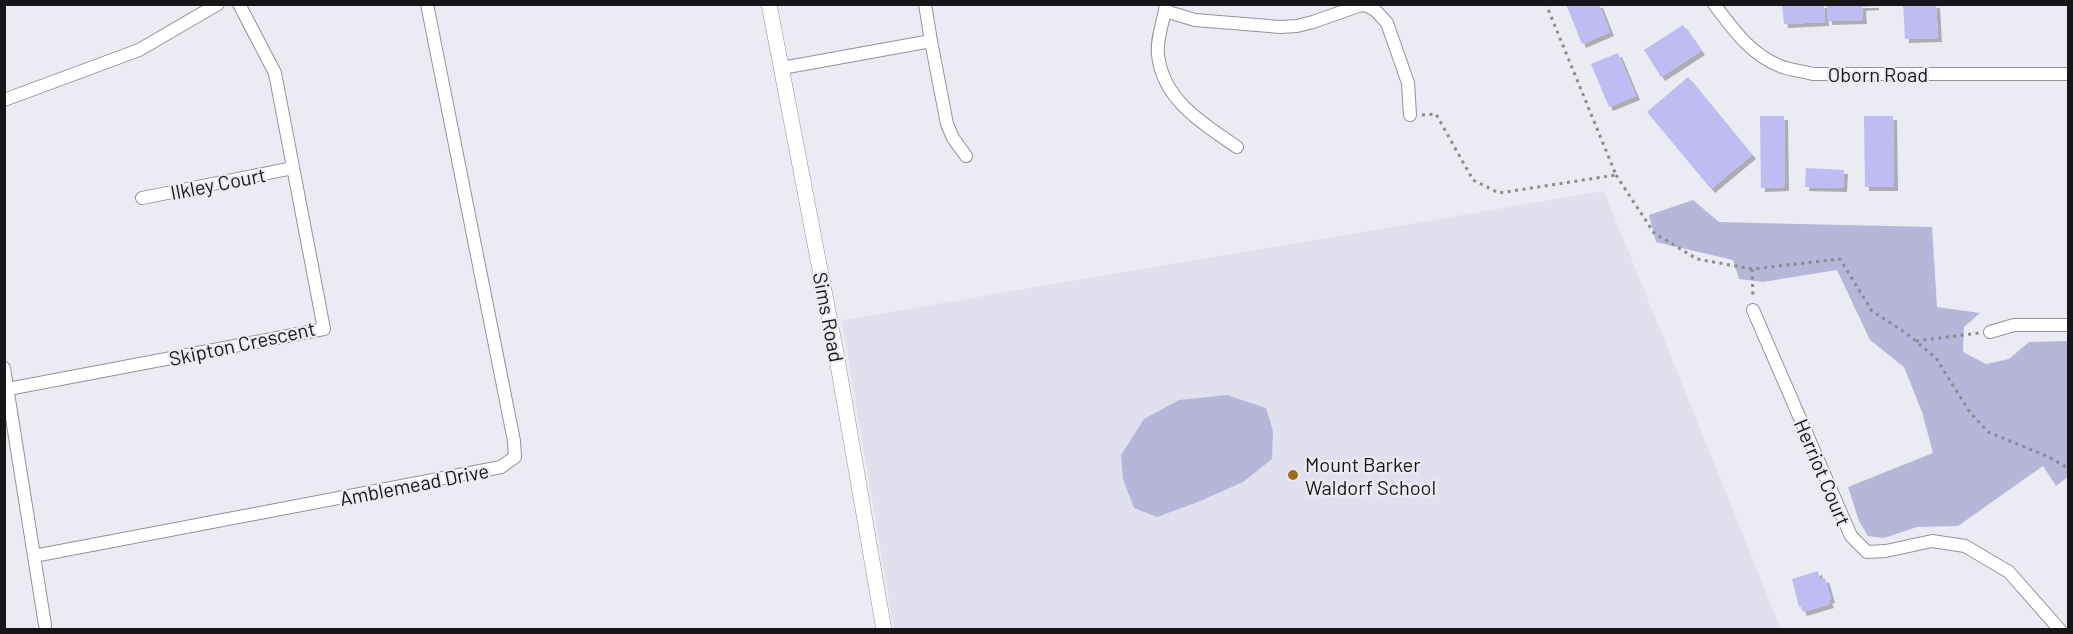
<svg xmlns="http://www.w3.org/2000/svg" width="2073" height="634" viewBox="0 0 2073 634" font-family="Barlow,sans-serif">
<defs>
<filter id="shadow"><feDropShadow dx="4" dy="4" stdDeviation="0" flood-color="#0004"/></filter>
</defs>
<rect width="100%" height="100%" fill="#ebebf3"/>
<!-- built -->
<path fill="#e0e0ef" d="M1604,191L1781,629H894L842,320Z"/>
<!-- green -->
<path fill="#b7b6d9" d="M1693,200L1719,222L1932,227L1937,307L1980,313L1964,327L1963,352L1986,364L2009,359L2029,342L2068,341V477L2056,486L2043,466L1958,526L1917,527L1884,538L1868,536L1859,521L1848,487L1933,453L1922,412L1904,367L1870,340L1837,270L1763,282L1739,279L1733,260L1656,242L1649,215Z
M1227,395L1266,408L1273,431L1272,459L1243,482L1198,502L1157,517L1134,508L1123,479L1121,455L1144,419L1179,400Z"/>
<!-- building -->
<path fill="#bebcf3" filter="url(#shadow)" d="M1566,4H1599L1610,32L1582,44Z
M1782,4H1824L1825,22L1784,24Z
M1827,4H1875V6L1862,7L1863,20L1828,21Z
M1903,4H1936L1938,38L1905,39Z
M1683,25L1701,51L1661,77L1644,50Z
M1618,53L1636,96L1609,107L1591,64Z
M1688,77L1752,155L1711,189L1647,112Z
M1760,116H1784L1785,187L1761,188Z
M1864,116H1893L1894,187H1865Z
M1806,168L1844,170L1843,188L1805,187Z
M1818,571L1820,580L1825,578L1831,599L1828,600L1830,604L1803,612L1801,607H1799L1792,579Z"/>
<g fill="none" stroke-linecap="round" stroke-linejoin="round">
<defs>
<path id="minor" d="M1166,4C1164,21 1156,38 1158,55C1163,100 1203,124 1237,147
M1714,4C1733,29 1750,54 1780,66C1790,70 1802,71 1813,74H2068
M1165,11L1195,20L1280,27L1297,26L1313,22L1361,5L1368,6L1376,11L1387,23L1408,83L1410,115
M931,41L947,124L953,138L966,156
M782,68L931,41L925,4
M4,100L139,50L218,4
M142,198L293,168
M1753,310L1851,536L1867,552L1886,551L1932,541L1965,546L2009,572L2060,630
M1990,332L2014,325H2068
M4,368L45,625
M8,389L324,329L275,73L239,4
M34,556L501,467L515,457L514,441L427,4"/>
<path id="tertiary" d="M769,4L836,353L884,630"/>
</defs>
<!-- minor casing -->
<use href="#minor" stroke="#929299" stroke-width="14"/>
<!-- tertiary casing -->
<use href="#tertiary" stroke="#929299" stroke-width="16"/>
<!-- path -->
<path stroke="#8a8a8f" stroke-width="3" stroke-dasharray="3 4.5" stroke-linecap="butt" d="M1422,115L1436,114L1473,180L1499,193L1616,175L1546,4
M1616,175L1654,233L1697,259L1752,269L1840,259L1872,311L1906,333L1936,358L1969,411L1988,432L2049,457L2068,468
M1752,269L1753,297
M1916,341L1979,333"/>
<!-- minor -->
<use href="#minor" stroke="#fff" stroke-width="12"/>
<!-- tertiary -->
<use href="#tertiary" stroke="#fff" stroke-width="15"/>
</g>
<!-- markers -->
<circle fill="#9a6c1c" stroke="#ebebf3" stroke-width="2" cx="1293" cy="475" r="6"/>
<g text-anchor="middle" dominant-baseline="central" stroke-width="4.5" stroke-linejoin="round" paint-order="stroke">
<!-- street labels -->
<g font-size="20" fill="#161618" stroke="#ebebf3">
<text x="1878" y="74">Oborn Road</text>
<text transform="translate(218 183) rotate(-11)">Ilkley Court</text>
<text transform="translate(829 317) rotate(79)">Sims Road</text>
<text transform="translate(242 343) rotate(-12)">Skipton Crescent</text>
<text transform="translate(1823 472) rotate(67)">Herriot Court</text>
<text transform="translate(414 484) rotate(-11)">Amblemead Drive</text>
</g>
<!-- poi labels -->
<g font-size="20" fill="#161618" stroke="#ebebf3" text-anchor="start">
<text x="1305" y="464">Mount Barker<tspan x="1305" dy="23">Waldorf School</tspan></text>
</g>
</g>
<!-- border -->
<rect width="2073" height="634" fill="none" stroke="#161618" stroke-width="12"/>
</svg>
